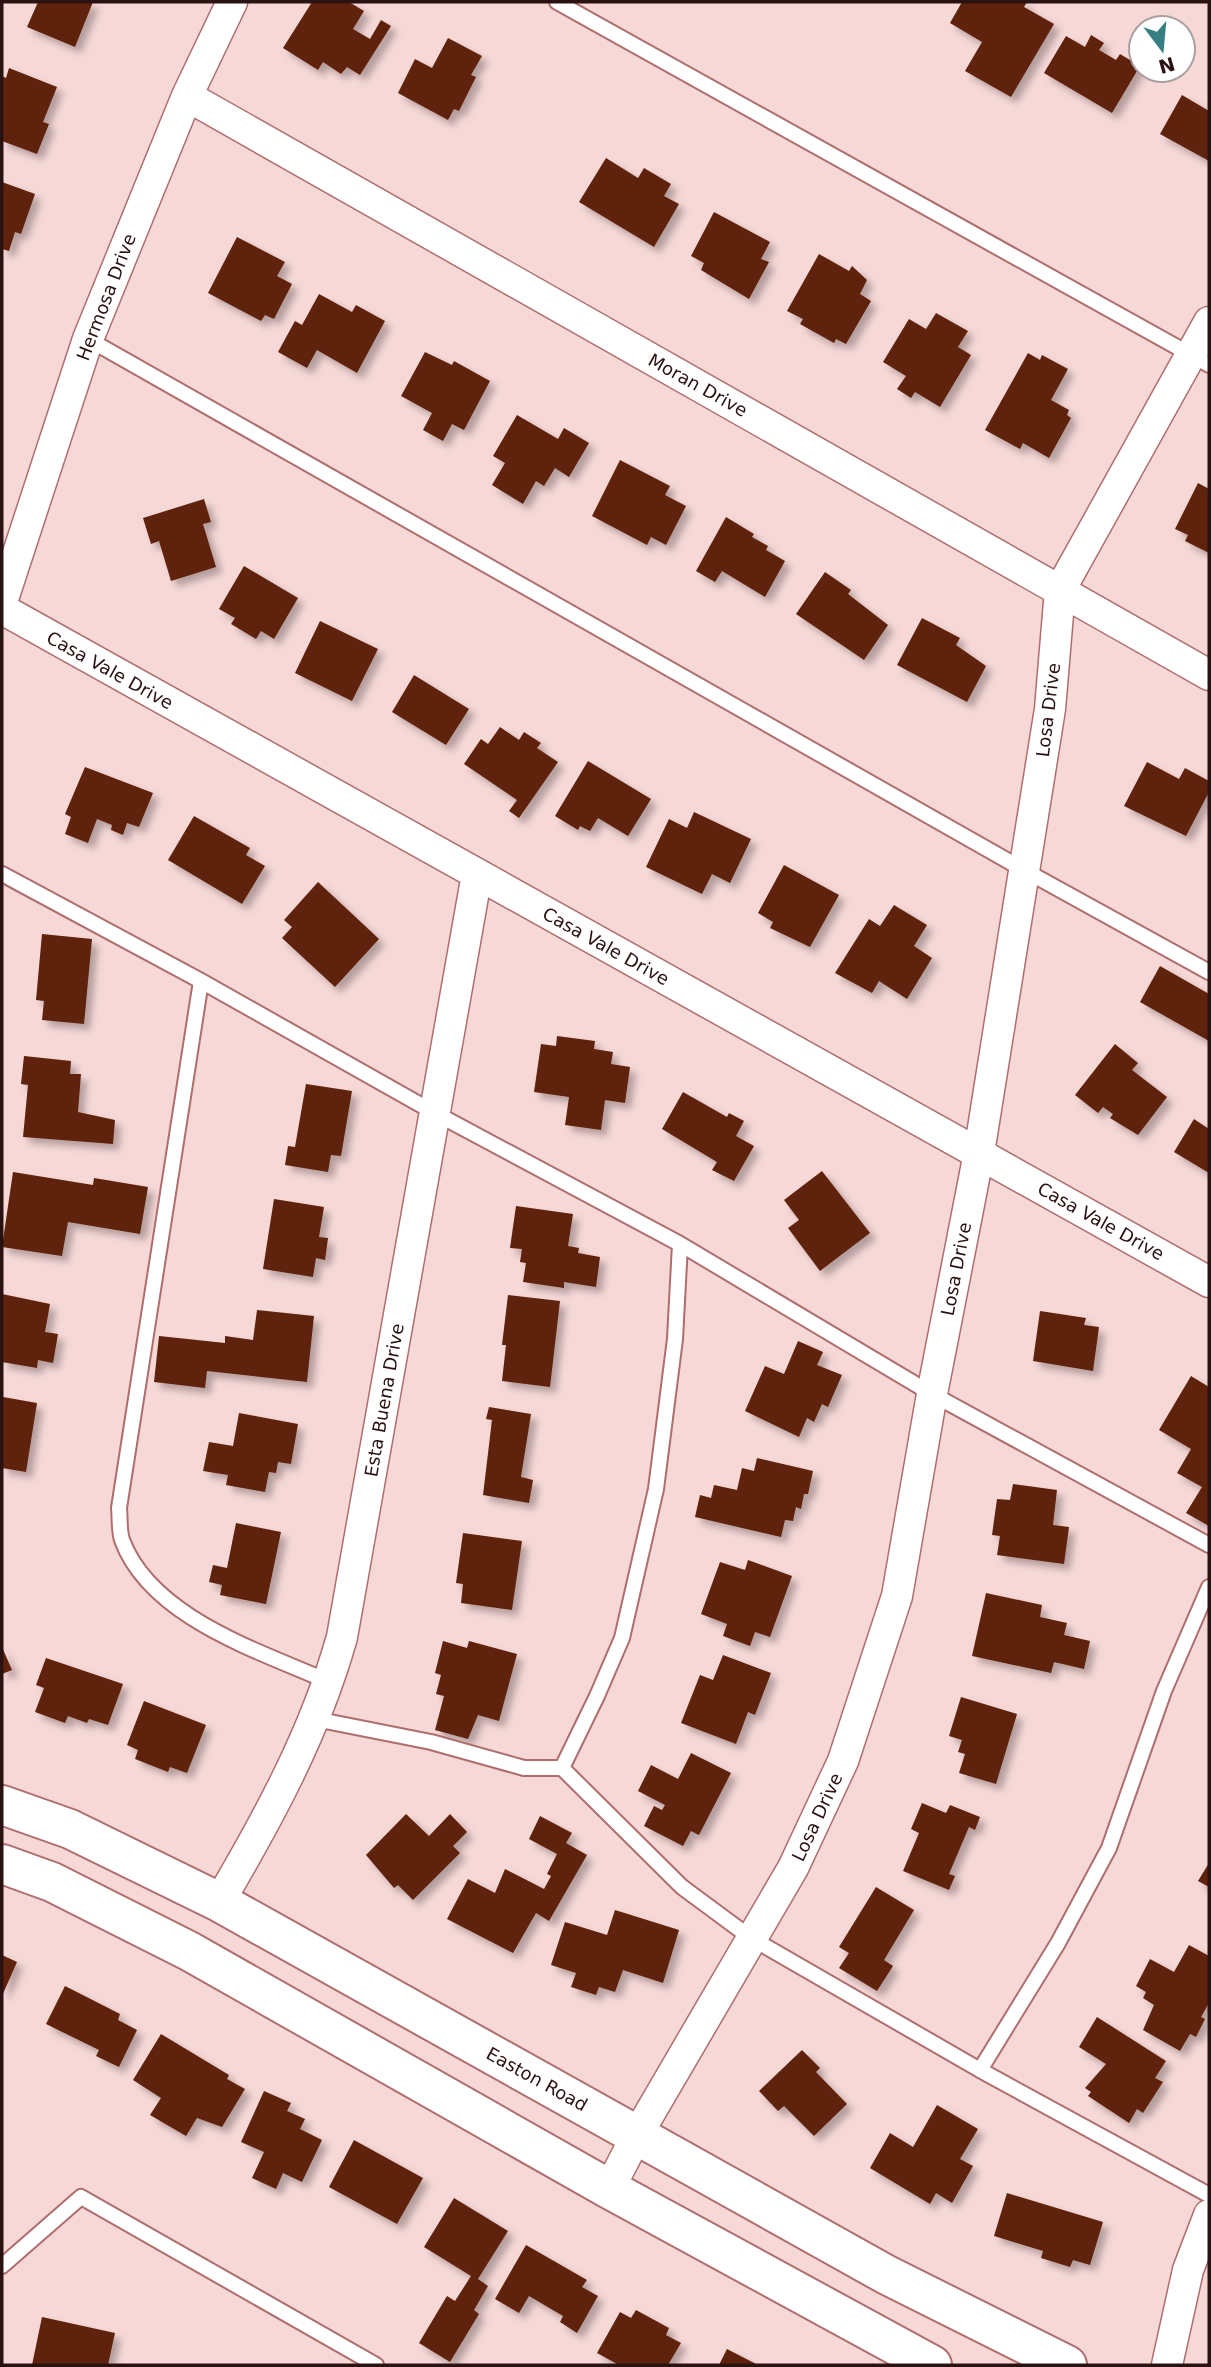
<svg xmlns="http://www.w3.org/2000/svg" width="1211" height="2367" viewBox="0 0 1211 2367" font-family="'DejaVu Sans',sans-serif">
<defs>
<filter id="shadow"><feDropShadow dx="6" dy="6" stdDeviation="3.5" flood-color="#0004"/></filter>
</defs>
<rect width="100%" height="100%" fill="#f6d8d7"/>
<!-- building -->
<path fill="#5f2109" filter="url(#shadow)" d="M38,2H93L75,47L27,27Z
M312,2H349L364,11L353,29L370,39L381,20L391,26L360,75L347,67L341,74L323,62L318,70L283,48Z
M962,2H1027L1024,7L1054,24L1011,97L965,71L982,42L950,23Z
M1091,35L1104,43L1099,50L1116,60L1120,54L1140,66L1112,113L1044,73L1066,36L1085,47Z
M448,38L482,56L471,75L476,77L459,111L454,109L448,120L398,93L415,59L432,68Z
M9,68L57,87L43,122L49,124L37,154L2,141V76L6,78Z
M1182,95L1209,111V161L1160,134Z
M606,158L638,178L644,168L671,184L664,196L679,204L654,247L579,202Z
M2,182L35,194L21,234L15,232L9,251L2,249Z
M714,212L770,242L761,259L769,262L749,299L701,270L704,263L691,256Z
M237,237L285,262L277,276L292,284L274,319L265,315L261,321L208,293Z
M819,254L849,271L852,266L867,280L860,294L871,301L846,344L836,339L834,343L800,324L803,319L787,311Z
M319,294L352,312L356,305L385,321L357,373L317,350L307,368L278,352L295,321L302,325Z
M936,313L968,331L958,347L971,355L940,407L915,392L911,398L897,389L906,376L883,362L909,319L926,329Z
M425,352L452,365L454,361L490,381L464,430L452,424L443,441L423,430L432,413L401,396Z
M1028,353L1040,360L1042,355L1068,369L1051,400L1069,410L1067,415L1071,418L1049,458L1023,443L1020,449L985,430Z
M517,415L558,439L564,428L589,443L569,477L555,468L544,486L536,481L523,504L492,485L505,463L493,456Z
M620,460L670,486L665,495L686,506L666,545L651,537L647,545L592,516Z
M1198,483L1209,489V553L1185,541L1188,535L1175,529Z
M204,499L211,522L203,524L216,567L171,581L159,541L151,544L143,518Z
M726,517L754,534L752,537L768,546L766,550L785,561L765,597L722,571L715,582L696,571Z
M244,566L298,598L274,639L261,631L256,639L231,624L235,618L219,609Z
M825,572L851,590L848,594L888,625L864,660L796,614Z
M922,618L960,638L956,645L986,666L967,702L897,665Z
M320,621L378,649L352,701L295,673Z
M414,675L469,709L446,745L392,712Z
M500,727L519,740L524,732L541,743L537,748L558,762L519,818L509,811L517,800L464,764L481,739L488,744Z
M588,761L651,799L628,836L598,818L590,831L580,826L578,830L555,816Z
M1147,762L1179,779L1185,768L1209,781V792L1186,836L1124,806Z
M85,767L153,793L139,827L127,823L123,835L111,830L112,825L97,819L88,843L65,834L71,817L65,814Z
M694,812L751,839L730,883L712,874L702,894L646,867L669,819L687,828Z
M194,816L250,848L246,855L265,866L242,904L168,860Z
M784,865L839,895L810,947L770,928L773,922L758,913Z
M318,882L379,939L335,987L282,938L292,927L284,920Z
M894,905L927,925L914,946L932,958L907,999L879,981L872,993L835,973L869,919L880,926Z
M42,934L92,939L84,1024L42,1020L44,1001L36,1000Z
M1160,966L1209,994V1041L1140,1002Z
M557,1036L595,1041L594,1049L613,1052L611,1064L630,1067L625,1103L605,1100L601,1130L565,1125L569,1097L534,1092L541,1044L556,1046Z
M1115,1044L1138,1063L1132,1070L1167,1097L1138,1135L1110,1118L1113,1114L1103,1107L1098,1113L1075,1095Z
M24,1056L71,1061L70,1074H81L78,1112L115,1120L113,1144L23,1137L28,1085L21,1084Z
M306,1084L352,1091L341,1156L331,1155L328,1172L285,1165L288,1146L295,1147Z
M683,1092L727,1117L729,1113L744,1121L736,1136L754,1146L734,1181L712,1170L717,1162L662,1129Z
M1194,1119L1209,1129V1173L1174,1152Z
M822,1171L870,1233L820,1271L788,1228L799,1220L784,1200Z
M13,1172L93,1185L94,1178L148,1187L140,1234L68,1222L62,1256L2,1247Z
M274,1199L324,1207L319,1237L328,1238L325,1260L316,1258L313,1277L263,1269Z
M516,1206L573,1214L568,1246L579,1248L578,1253L600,1257L596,1287L564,1282V1288L523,1282L526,1263L520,1262L522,1249L510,1248Z
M2,1294L50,1304L45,1332L58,1334L53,1363L38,1360L37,1368L2,1362Z
M508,1295L560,1301L550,1387L502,1381L506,1345H502Z
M257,1310L314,1316L307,1382L207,1371L205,1388L154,1382L159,1336L225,1343V1336L253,1340Z
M1040,1311L1086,1318L1084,1325L1099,1327L1093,1371L1033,1361Z
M798,1341L823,1352L817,1365L842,1375L828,1407L822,1404L814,1422L807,1418L799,1437L745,1411L765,1366L784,1374Z
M1191,1376L1209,1387V1526L1186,1513L1202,1487L1177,1473L1191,1449L1159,1430Z
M3,1397L37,1403L26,1472L2,1468Z
M489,1407L531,1414L521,1477L533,1480L529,1503L483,1495L492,1420L486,1419Z
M239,1413L298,1424L291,1464L278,1462L276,1473L269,1472L265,1492L226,1485L228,1475L203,1471L209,1442L233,1446Z
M757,1458L813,1471L808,1494H804L801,1509L796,1507L793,1521L785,1520L781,1537L695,1517L700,1495L711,1498L714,1485L737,1490L742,1468L754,1471Z
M1013,1484L1057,1490L1053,1525L1069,1527L1064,1564L997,1555L1000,1536L992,1535L997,1499L1010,1500Z
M236,1523L281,1532L266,1604L220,1595L222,1585L209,1582L213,1565L227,1568Z
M463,1533L522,1541L512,1610L461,1603L463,1584L456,1583Z
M748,1560L792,1576L770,1637L755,1632L750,1646L723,1636L727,1624L701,1614L720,1562L745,1570Z
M986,1593L1042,1605L1040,1617L1067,1623L1064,1635L1090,1641L1084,1669L1054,1662L1051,1673L972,1656Z
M443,1641L467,1648L469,1641L517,1654L499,1721L478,1715L468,1739L435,1730L444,1696L436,1694L441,1675L435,1673Z
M2,1647L12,1670L2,1674Z
M723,1655L771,1673L755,1715L748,1712L736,1744L681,1723L700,1675L713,1680Z
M46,1658L123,1684L108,1725L89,1719L87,1723L68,1716L65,1723L35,1712L44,1688L36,1685Z
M961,1697L1017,1714L996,1784L959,1773L965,1754L958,1752L962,1740L949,1736Z
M144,1701L206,1725L187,1773L170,1767L168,1772L135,1759L138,1750L127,1745Z
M691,1753L731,1773L699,1835L691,1831L683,1846L644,1826L654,1806L662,1810L665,1805L638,1791L651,1765L678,1779Z
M922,1803L946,1813L950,1805L980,1817L975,1830L969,1827L949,1874L955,1876L949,1890L903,1871L919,1833L911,1829Z
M406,1814L429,1836L450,1814L467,1832L453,1846L460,1853L413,1900L398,1885L394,1888L366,1855Z
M540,1816L572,1833L566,1843L587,1855L549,1921L536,1913L513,1953L447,1919L468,1879L495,1893L505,1869L544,1889L551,1876L547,1874L557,1854L529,1839Z
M1209,1863V1887L1198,1881Z
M876,1887L914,1910L884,1960L893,1966L877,1991L839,1968L849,1953L839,1947Z
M615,1910L679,1930L663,1983L623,1970L615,1992L599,1987L596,1995L571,1987L576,1973L551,1965L565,1922L607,1935Z
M1189,1945L1209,1956V2003L1201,2017L1205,2019L1196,2037L1190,2034L1180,2051L1143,2030L1154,2005L1143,1998L1146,1992L1136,1986L1150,1959L1174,1972Z
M2,1955L17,1962L2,1996Z
M65,1986L120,2014L118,2020L137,2030L119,2067L96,2056L99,2050L46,2024Z
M1097,2017L1166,2061L1155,2078L1163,2082L1143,2113L1137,2109L1129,2123L1088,2096L1091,2092L1085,2088L1106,2064L1079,2047Z
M161,2034L229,2075L227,2079L245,2089L222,2127L197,2118L186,2136L150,2115L161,2098L133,2080Z
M802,2050L820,2068L816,2072L847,2104L814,2136L784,2106L778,2111L759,2091Z
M264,2091L291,2103L287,2111L305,2119L300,2129L322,2140L302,2182L283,2173L276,2189L252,2178L264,2152L241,2142Z
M937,2105L978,2129L960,2159L973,2166L952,2203L936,2193L930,2204L870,2168L890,2133L913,2147Z
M354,2140L423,2178L397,2224L329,2187Z
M1007,2193L1103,2222L1090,2265L1073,2260L1070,2267L1041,2258L1043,2251L994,2236Z
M454,2198L508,2231L478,2279L488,2286L474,2310L479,2314L450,2362L419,2343L447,2296L455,2301L471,2276L424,2247Z
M526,2245L587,2280L582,2287L598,2296L577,2333L560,2322L563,2316L529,2296L519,2313L495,2299Z
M636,2310L669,2328L666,2335L681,2343L668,2365H619L597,2353L620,2312L631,2318Z
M42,2317L115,2333L108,2365H32Z
M727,2349L758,2365H719Z"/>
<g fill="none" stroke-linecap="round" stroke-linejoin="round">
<defs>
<path id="lane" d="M557,2L1209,365
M88,339L1024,870L1209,972
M2,874L201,981L435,1113L680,1244L932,1394L1209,1545
M201,981L119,1508C120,1518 119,1531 122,1540C151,1618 260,1651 329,1682
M680,1244L675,1339L656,1489L622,1638L597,1696L562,1768L682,1887L751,1938L980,2070
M1209,1587L1164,1691L1109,1848L1058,1943L980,2070L1209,2195
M315,1719L431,1742L524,1768H562
M2,2266L81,2197L376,2365"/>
<path id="street" d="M187,96L1209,675
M2,602L88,339L187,96L232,2
M2,609L1209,1282
M219,1902C269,1817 315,1733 342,1637L477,874
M609,2189L637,2135L793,1868L843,1761L897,1596L932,1394L979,1153L1050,709L1060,590L1209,322
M1167,2365L1188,2270L1209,2215"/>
<path id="secondary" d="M2,1805L70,1829L219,1902L887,2275L1067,2365
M2,1864L52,1882L189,1951L609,2189L932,2365"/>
</defs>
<!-- lane casing -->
<use href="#lane" stroke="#af6e6e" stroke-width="18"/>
<!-- street casing -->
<use href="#street" stroke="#af6e6e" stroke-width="33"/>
<!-- secondary casing -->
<use href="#secondary" stroke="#af6e6e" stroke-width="42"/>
<!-- lane -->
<use href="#lane" stroke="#fff" stroke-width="14"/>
<!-- street -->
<use href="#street" stroke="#fff" stroke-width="30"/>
<!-- secondary -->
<use href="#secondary" stroke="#fff" stroke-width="38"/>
</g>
<g text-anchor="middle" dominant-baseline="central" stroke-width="7" stroke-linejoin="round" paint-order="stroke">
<!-- street labels -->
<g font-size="18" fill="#2b1212" stroke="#fff">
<text transform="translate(106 297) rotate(-69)">Hermosa Drive</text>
<text transform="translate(698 385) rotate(29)">Moran Drive</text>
<text transform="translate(110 670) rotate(29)">Casa Vale Drive</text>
<text transform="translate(1048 710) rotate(-83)">Losa Drive</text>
<text transform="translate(606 946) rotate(29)">Casa Vale Drive</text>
<text transform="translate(1101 1221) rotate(29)">Casa Vale Drive</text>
<text transform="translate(956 1269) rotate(-79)">Losa Drive</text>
<text transform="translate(384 1400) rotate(-80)">Esta Buena Drive</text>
<text transform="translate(817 1817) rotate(-65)">Losa Drive</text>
<text transform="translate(537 2079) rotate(29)">Easton Road</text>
</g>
</g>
<!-- border -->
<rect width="1211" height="2367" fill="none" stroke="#2b1212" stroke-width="7"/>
<!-- north arrow -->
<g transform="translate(1162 49) rotate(164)"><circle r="33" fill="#ffffff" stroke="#aaa0a0" stroke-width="2"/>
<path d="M0-5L12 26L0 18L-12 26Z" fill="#377f83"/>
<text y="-10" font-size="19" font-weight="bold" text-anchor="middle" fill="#2b1212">N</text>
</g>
</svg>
